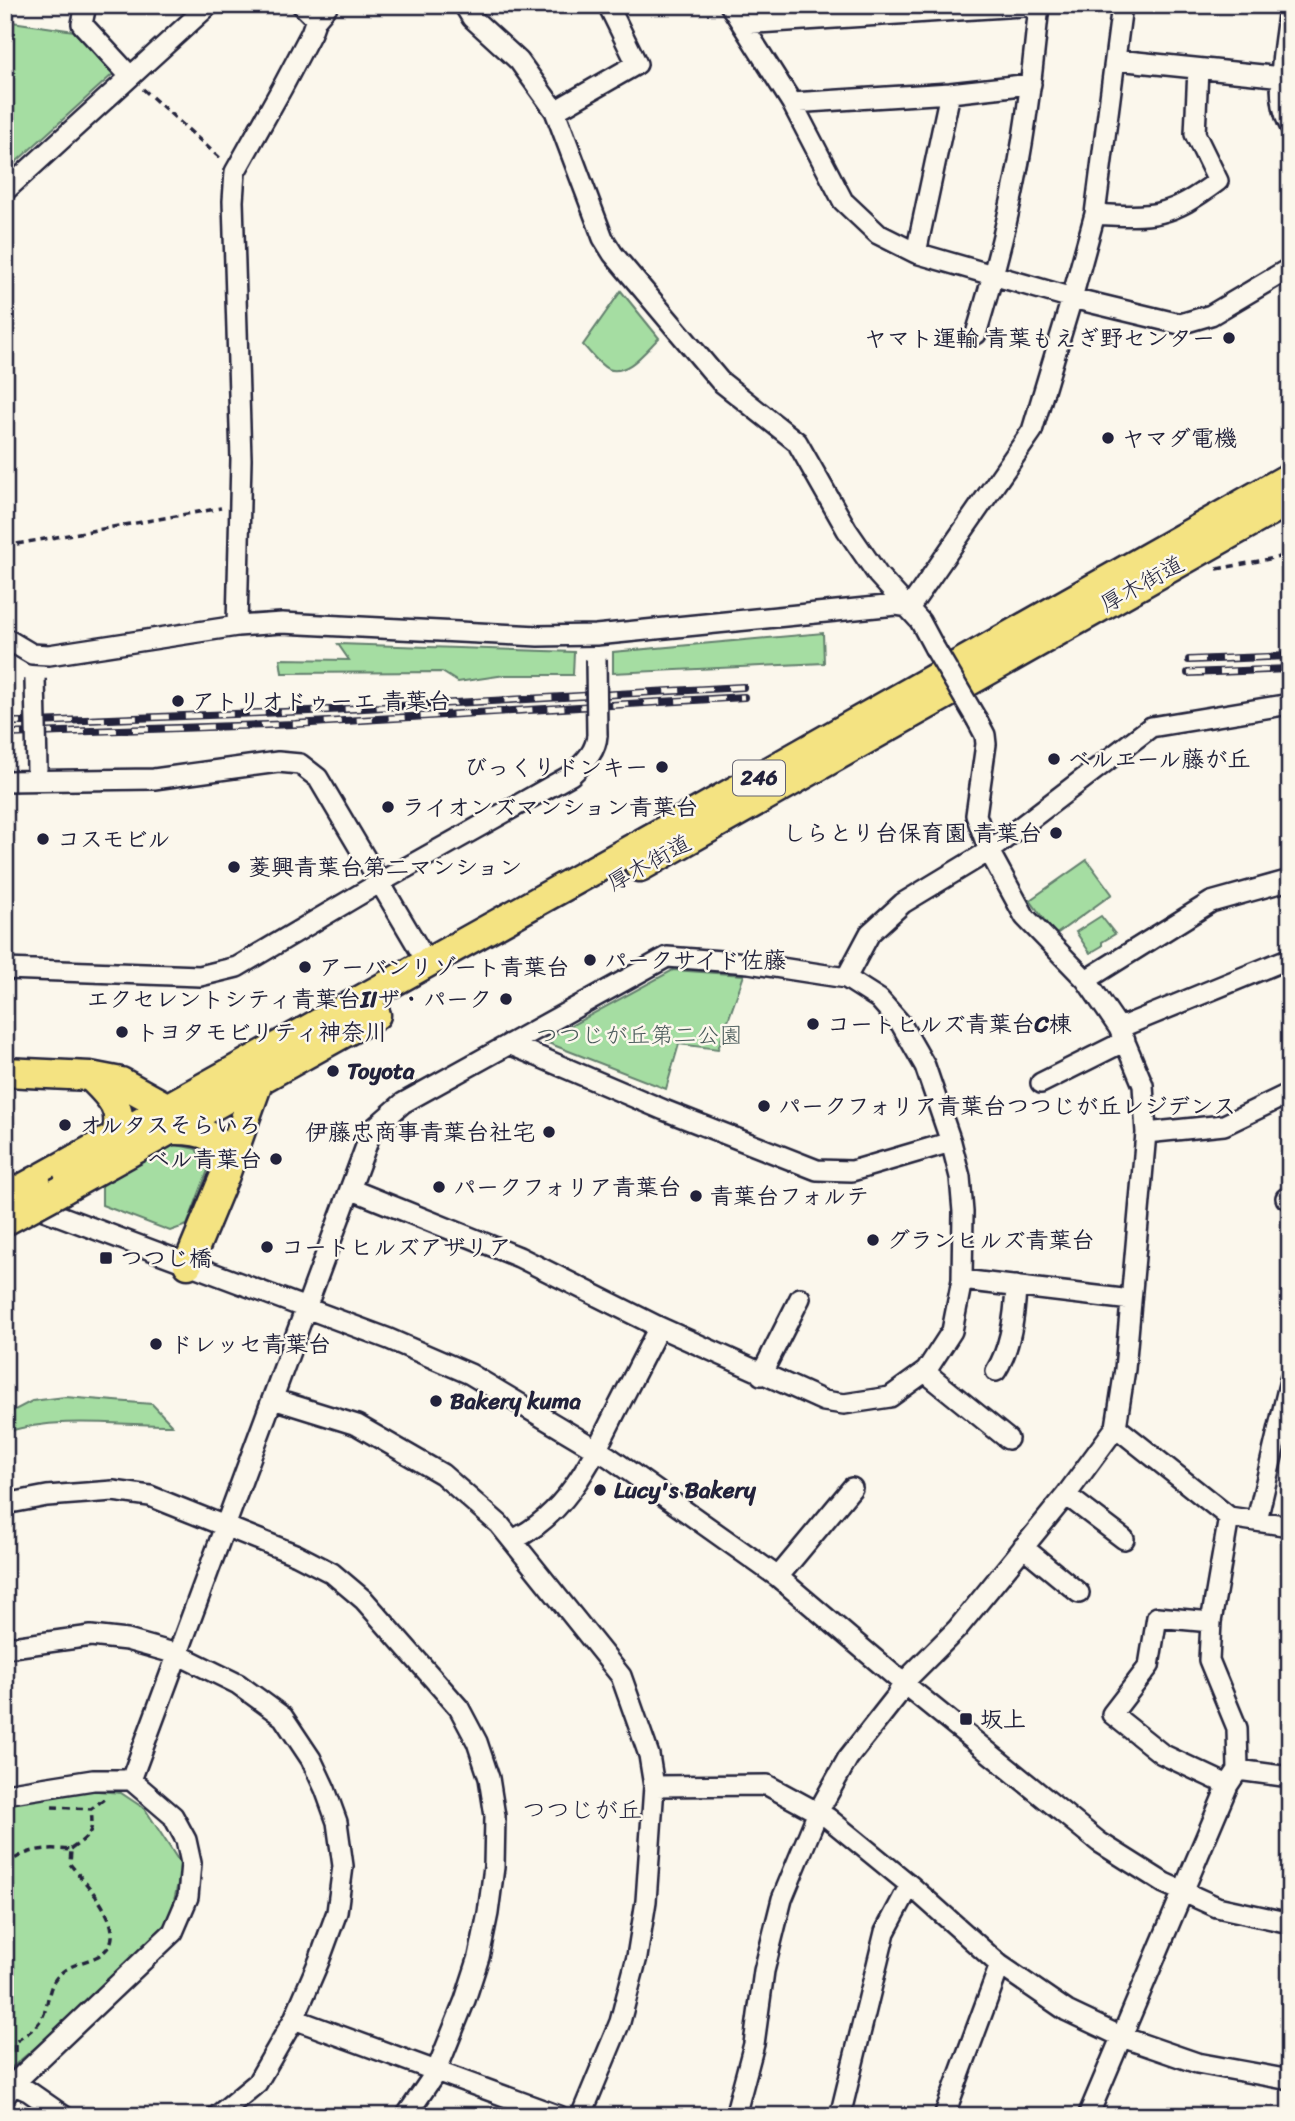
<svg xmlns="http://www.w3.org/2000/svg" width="1295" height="2121" viewBox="0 0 1295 2121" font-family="Sriracha,'Klee One',sans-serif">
<rect width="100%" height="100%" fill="#fbf7ec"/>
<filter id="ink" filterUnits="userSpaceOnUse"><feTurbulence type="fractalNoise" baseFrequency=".0143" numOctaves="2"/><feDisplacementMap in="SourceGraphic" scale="14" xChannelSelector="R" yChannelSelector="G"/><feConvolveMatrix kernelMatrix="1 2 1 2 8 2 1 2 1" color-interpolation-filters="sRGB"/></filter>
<g filter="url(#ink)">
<!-- green -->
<path fill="#a5dda2" stroke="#64806e" stroke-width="2" d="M5,21L74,31L113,74L5,172Z
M621,291L659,338C646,350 628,376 608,369C599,365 590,352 583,345Z
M823,633L824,663L613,673V652Z
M338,644L574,652L573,675H505L458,682L442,672L282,673L280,659L349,660Z
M1087,860L1112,894L1055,935L1030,900Z
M1101,916L1115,934L1102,942V946L1090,953L1076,932Z
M673,970L744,975L718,1049L679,1044L666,1089L543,1041Z
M172,1144L196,1149L208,1170L187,1225L170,1231L102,1205V1184Z
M65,1397L152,1404L172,1425C115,1425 61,1416 5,1432V1415L32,1401Z
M51,1787L121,1793L145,1809L182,1866L169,1922L129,1969L11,2068L5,2064V1794Z"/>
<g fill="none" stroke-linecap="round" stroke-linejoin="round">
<defs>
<path id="minor" d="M86,5L82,24L130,76
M302,5L316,19
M464,5L472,18L519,61L555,111L603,238L613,254L720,381L797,442L847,530L878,575L920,621L934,647
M730,5L792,103L843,201L878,234L916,253L1072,298L1180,324L1211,315L1290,268
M1289,5C1286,42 1272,93 1290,126
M742,24L1039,5
M1117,60L1282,77
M792,103L950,93L1031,84
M555,111L637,64L608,5
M5,191L209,5
M1095,214C1154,218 1170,217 1218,181L1195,134L1198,69
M916,253L950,93
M976,334C991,284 1005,233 1015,182C1027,124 1033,64 1039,5
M237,626L241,459L233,201L235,172L282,88L311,33L316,19L328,5
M5,638L32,654L49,655L237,626L282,623L538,636L596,635L896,605L910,607L1032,431L1072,298L1095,214L1122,5
M5,781L154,779L278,762L300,764L318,778L428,964
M5,969L200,976L237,967L379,883L571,775C583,763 596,753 597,735
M846,978L870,933L903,903L989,851L1151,727L1290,704
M1086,980L1211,902L1290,880
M1119,1028L1290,958
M509,1044L664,1110L817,1170L852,1171L951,1142
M1041,1083L1125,1041
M1146,1133L1224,1125L1290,1093
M1286,1198L1290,1199
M28,1204L389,1339L470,1374L609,1457L778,1577L903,1683L1099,1842L1164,1883L1217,1907L1290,1923
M962,1280L1131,1300
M996,1371C1011,1347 1015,1314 1016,1286
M925,1372L1008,1439
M761,1375L800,1298
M273,1399L357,1425L442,1474L499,1524L621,1676L649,1755L654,1786L646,1901L637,1957L620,2022L581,2116
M1066,1495L1124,1539
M5,1504L47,1496L113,1491L150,1496L297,1555L332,1573L364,1600L459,1708L477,1742L489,1778L495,1816L494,1867L488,1913L479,1957L465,2000L436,2072L406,2116
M1229,1517L1290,1526
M1257,1520L1290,1380
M513,1540C566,1514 590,1463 615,1413C630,1384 644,1356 659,1327
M1023,1547L1079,1593
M778,1577L852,1488
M1211,1622L1157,1617L1149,1666L1112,1714L1162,1754L1228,1785
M5,1648L91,1636L127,1640L177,1654L238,1684L283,1717L311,1759L325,1789L337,1822L343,1866L337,1912L319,1961L294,2019L257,2083L217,2116
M1238,1770L1290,1777
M131,1780L372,1130L403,1103L667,957L749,963L846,978L879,999L901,1024L925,1066L951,1142L960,1177L963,1212L962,1280L952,1331L926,1371L890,1397L844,1404L824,1401L659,1327L519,1257L350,1189
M654,1786L767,1785L828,1818L910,1885L1000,1965L1067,2011L1122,2037L1197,2063L1290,2080
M5,1794L93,1780H131L173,1816L186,1840L191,1863L188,1897L173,1932L12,2085L5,2097
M294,2019L559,2116
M5,2081L28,2091L64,2116
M735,2116L754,2044L764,1971L782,1899L818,1812L848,1758L896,1697L903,1683L957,1629L1066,1495L1116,1427L1125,1369L1146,1133L1143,1085L1119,1028L1086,980L1025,917L989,851L976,815L986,744L985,735L977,720
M840,2116L885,1932L910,1885
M944,2116L1000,1965
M1088,2116L1228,1785L1238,1770L1237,1728L1209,1660L1211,1622L1229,1517L1116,1427"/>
<path id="highway" d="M640,867L1290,500
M5,1072L90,1076L121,1082L168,1108
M90,1076C109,1095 126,1109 115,1137
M170,1130C204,1129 227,1135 225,1175
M36,1181L680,822L1290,477
M62,1190L376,1015
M188,1264L225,1175L259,1080"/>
</defs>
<!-- minor casing -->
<use href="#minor" stroke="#22223b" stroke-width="24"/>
<!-- highway casing -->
<use href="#highway" stroke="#22223b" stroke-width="33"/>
<!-- path -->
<path stroke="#22223b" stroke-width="3.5" stroke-dasharray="7 5" stroke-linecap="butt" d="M143,89L221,159
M5,546L221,508
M1217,569L1290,555
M52,1807L91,1809L104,1799
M71,1849C90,1835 94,1834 91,1809
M5,1865C27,1849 44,1847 71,1850L70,1864C87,1886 138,1936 96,1957C82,1963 68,1965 58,1976C47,1988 49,2003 43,2016C37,2028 25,2035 15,2042V2056"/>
<!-- minor -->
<use href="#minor" stroke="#fbf7ec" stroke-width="19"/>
<!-- highway -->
<use href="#highway" stroke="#f4e382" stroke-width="28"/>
<defs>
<path id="rail" d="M1189,660L1290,656
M1188,673L1290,669
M5,722H36L37,729
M37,733L36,722L310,711L743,687
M5,734L295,724L744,697"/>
</defs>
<!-- rail casing -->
<use href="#rail" stroke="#22223b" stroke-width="8"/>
<!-- rail -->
<use href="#rail" stroke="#fbf7ec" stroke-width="5" stroke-dasharray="16" stroke-linecap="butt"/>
<defs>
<path id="minor-bridge" d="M934,647L977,720
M596,659L597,735
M35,679L37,769"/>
<path id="highway-bridge" d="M5,1198L36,1181
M5,1221L62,1190"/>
</defs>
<!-- minor-bridge casing -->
<use href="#minor-bridge" stroke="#22223b" stroke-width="24" stroke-linecap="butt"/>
<!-- highway-bridge casing -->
<use href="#highway-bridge" stroke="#22223b" stroke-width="33" stroke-linecap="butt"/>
<!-- minor-bridge -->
<use href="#minor-bridge" stroke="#fbf7ec" stroke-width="19"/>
<!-- highway-bridge -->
<use href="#highway-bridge" stroke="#f4e382" stroke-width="28"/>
</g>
</g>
<!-- markers -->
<g fill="#22223b" stroke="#fbf7ec" stroke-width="2.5">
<circle cx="1229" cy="338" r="7"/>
<circle cx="1108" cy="438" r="7"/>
<circle cx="178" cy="701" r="7"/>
<circle cx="1054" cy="759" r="7"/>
<circle cx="662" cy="767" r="7"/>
<circle cx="388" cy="807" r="7"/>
<circle cx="1056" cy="833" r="7"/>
<circle cx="43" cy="839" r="7"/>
<circle cx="234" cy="867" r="7"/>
<circle cx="590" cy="960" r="7"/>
<circle cx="305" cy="967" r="7"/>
<circle cx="506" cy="999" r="7"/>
<circle cx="813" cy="1024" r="7"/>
<circle cx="122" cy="1032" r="7"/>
<circle cx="333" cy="1071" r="7"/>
<circle cx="764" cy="1106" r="7"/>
<circle cx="65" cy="1125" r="7"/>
<circle cx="549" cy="1132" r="7"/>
<circle cx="276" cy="1159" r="7"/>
<circle cx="439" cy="1187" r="7"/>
<circle cx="696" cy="1196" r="7"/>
<circle cx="873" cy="1240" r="7"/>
<circle cx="267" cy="1247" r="7"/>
<rect x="99" y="1251" width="14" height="14" rx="3.5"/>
<circle cx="156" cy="1344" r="7"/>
<circle cx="436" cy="1401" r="7"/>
<circle cx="600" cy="1490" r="7"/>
<rect x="959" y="1712" width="14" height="14" rx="3.5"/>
</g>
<g text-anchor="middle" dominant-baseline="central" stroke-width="5" stroke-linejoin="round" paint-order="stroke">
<!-- shield labels -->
<rect fill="#fbf7ec" stroke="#636270" stroke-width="2" x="733" y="760.5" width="52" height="35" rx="5"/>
<g font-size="21" font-weight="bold" fill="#22223b">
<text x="759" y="778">246</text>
</g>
<!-- poi labels -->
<g font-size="23" font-weight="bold" fill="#22223b" stroke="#fbf7ec" text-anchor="start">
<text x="1215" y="338" text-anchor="end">ヤマト運輸 青葉もえぎ野センター</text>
<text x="1122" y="438">ヤマダ電機</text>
<text x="192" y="701">アトリオドゥーエ 青葉台</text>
<text x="1068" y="759">ベルエール藤が丘</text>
<text x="648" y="767" text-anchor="end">びっくりドンキー</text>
<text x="402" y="807">ライオンズマンション青葉台</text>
<text x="1042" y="833" text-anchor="end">しらとり台保育園 青葉台</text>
<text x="57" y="839">コスモビル</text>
<text x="248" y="867">菱興青葉台第二マンション</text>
<text x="604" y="960">パークサイド佐藤</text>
<text x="319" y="967">アーバンリゾート青葉台</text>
<text x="492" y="999" text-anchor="end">エクセレントシティ青葉台IIザ・パーク</text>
<text x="827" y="1024">コートヒルズ青葉台C棟</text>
<text x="136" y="1032">トヨタモビリティ神奈川</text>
<text x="347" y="1071">Toyota</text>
<text x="778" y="1106">パークフォリア青葉台つつじが丘レジデンス</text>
<text x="79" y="1125">オルタスそらいろ</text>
<text x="535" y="1132" text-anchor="end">伊藤忠商事青葉台社宅</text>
<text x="262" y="1159" text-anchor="end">ベル青葉台</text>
<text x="453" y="1187">パークフォリア青葉台</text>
<text x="710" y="1196">青葉台フォルテ</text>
<text x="887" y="1240">グランヒルズ青葉台</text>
<text x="281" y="1247">コートヒルズアザリア</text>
<text x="120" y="1258">つつじ橋</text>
<text x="170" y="1344">ドレッセ青葉台</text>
<text x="450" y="1401">Bakery kuma</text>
<text x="614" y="1490">Lucy's Bakery</text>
<text x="980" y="1719">坂上</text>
</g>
<!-- street labels -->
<g font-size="23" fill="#22223b" stroke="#fbf7ec">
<text transform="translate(1142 584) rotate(-29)">厚木街道</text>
<text transform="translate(649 863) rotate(-29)">厚木街道</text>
</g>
<!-- park labels -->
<g font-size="23" fill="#495a5a" stroke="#fbf7ec">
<text x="639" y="1035">つつじが丘第二公園</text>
</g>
<!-- neighbourhood labels -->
<g font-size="24" fill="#22223b" stroke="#fbf7ec">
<text x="582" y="1810">つつじが丘</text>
</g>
</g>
<!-- margin -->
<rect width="1295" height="2121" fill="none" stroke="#fbf7ec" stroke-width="28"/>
<rect x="14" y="14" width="1267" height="2093" fill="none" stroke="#22223b" stroke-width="2.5" filter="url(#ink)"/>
</svg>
